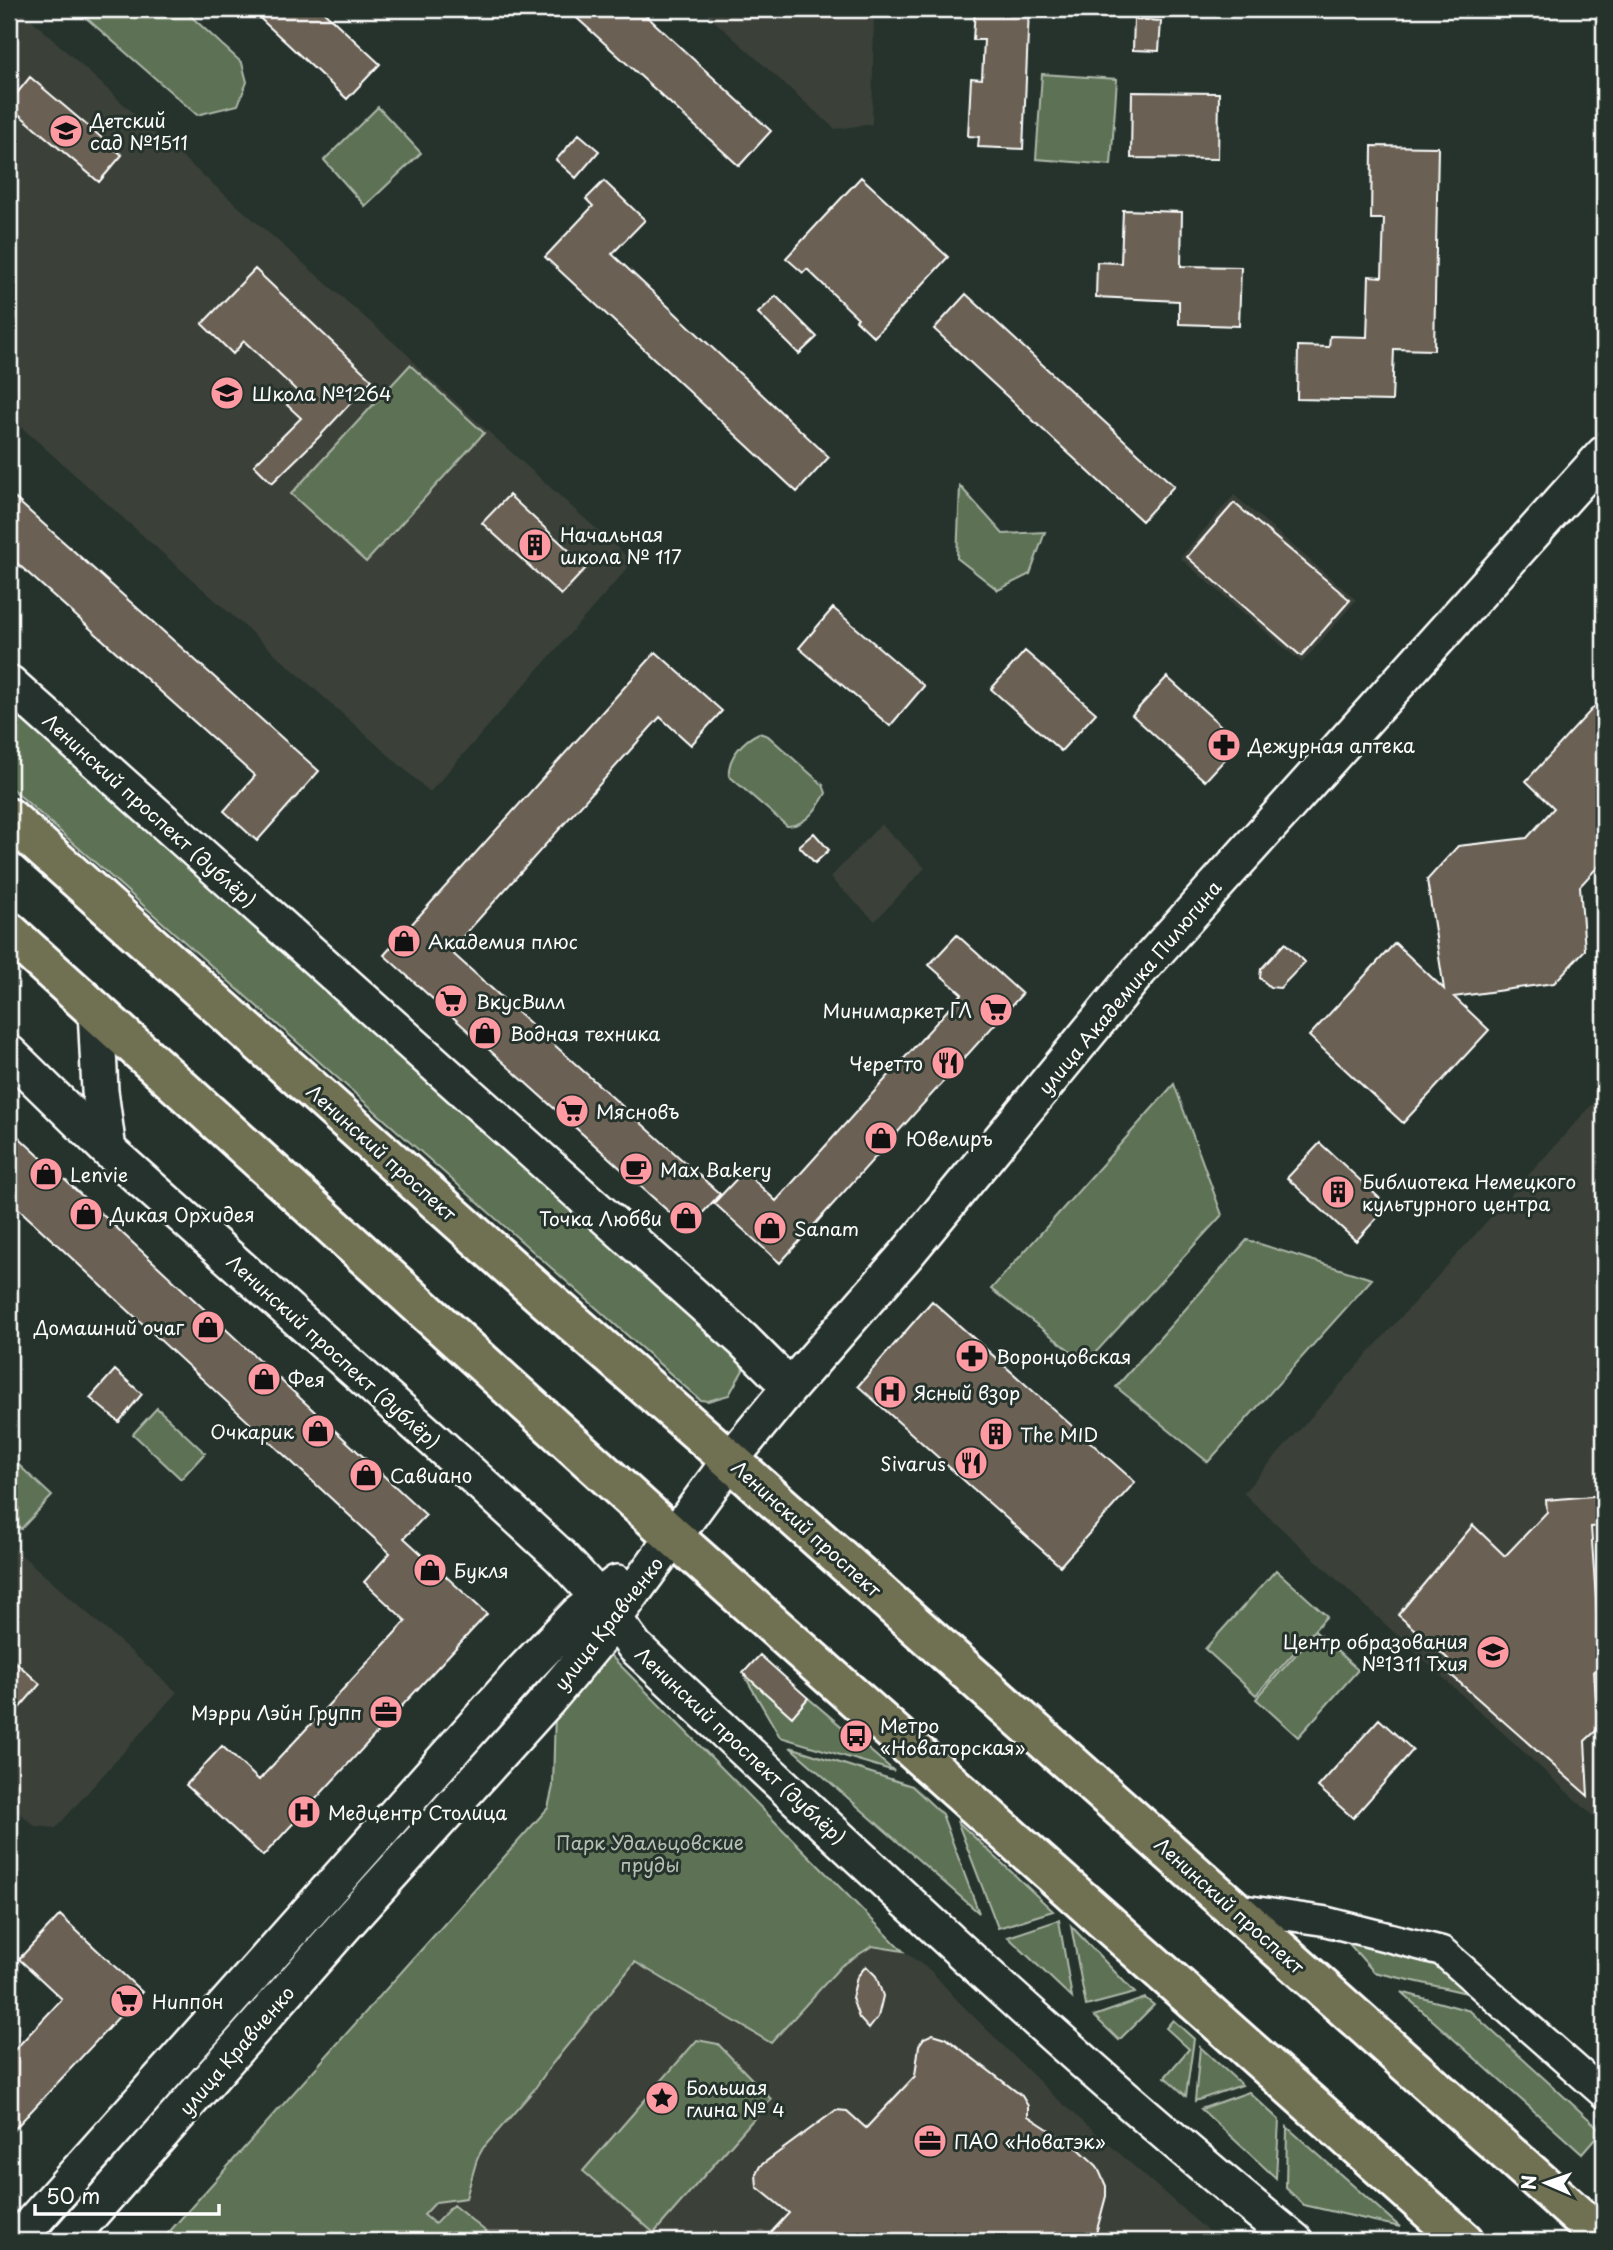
<svg xmlns="http://www.w3.org/2000/svg" width="1613" height="2250" viewBox="0 0 1613 2250" font-family="'Playpen Sans',sans-serif">
<rect width="100%" height="100%" fill="#26332d"/>
<filter id="ink" filterUnits="userSpaceOnUse"><feTurbulence type="fractalNoise" baseFrequency=".0143" numOctaves="2"/><feDisplacementMap in="SourceGraphic" scale="14" xChannelSelector="R" yChannelSelector="G"/><feConvolveMatrix kernelMatrix="1 2 1 2 8 2 1 2 1" color-interpolation-filters="sRGB"/></filter>
<g filter="url(#ink)">
<!-- built -->
<path fill="#3a4138" d="M9,9H20L166,143L409,356L420,370L633,562L430,792L9,416Z
M701,9H874L872,124L835,129Z
M1234,495L1356,600L1302,663L1180,558Z
M881,824L925,868L875,921L830,878Z
M1604,1091V1826L1243,1493Z
M9,1544L177,1692L56,1828L35,1826L9,1804Z
M872,1946L903,1951L931,1971L957,2000L1054,2096L1219,2241H399L435,2202L473,2181L477,2159L483,2148L635,1962L771,2042L841,1966Z"/>
<!-- green -->
<path fill="#5d7255" stroke="#aeb8aa" stroke-width="2" d="M76,9H183L242,63L247,82L238,105L197,115Z
M1042,74L1117,79L1111,165L1036,159Z
M378,107L421,153L365,206L324,160Z
M410,365L484,433L366,562L291,494Z
M960,486L1003,534L1045,532L1030,574L998,590L957,558Z
M9,700L739,1354L743,1370L729,1395L708,1401L700,1400L9,786Z
M759,733L768,736L823,785L826,793C818,808 804,827 787,826L729,776C727,758 743,740 759,733Z
M1174,1084L1222,1215L1086,1363L991,1289Z
M1247,1240L1372,1279L1208,1462L1116,1387Z
M157,1408L205,1453L181,1479L133,1434Z
M9,1456L52,1496L21,1529L9,1518Z
M1276,1570L1327,1616L1256,1695L1205,1649Z
M1316,1632L1358,1670L1298,1737L1256,1699Z
M609,1654L903,1951L872,1946L841,1966L771,2043L635,1962L552,2064L533,2091L483,2148L477,2159L466,2198L436,2202L424,2215L435,2224L453,2205L494,2238L491,2241H161L548,1808L553,1786L555,1711Z
M743,1673L792,1716L808,1698L894,1771L780,1737Z
M790,1747L912,1786L942,1814L979,1913Z
M957,1821L1053,1911L998,1928Z
M1059,1920L1072,1998L1008,1937Z
M1071,1926L1135,1993L1086,2006Z
M1343,1937L1438,1965L1471,1994L1374,1972Z
M1401,1992L1470,2011L1602,2131L1582,2154Z
M1145,1998L1154,2005L1119,2040L1094,2016Z
M1173,2020L1194,2039L1186,2096L1165,2077L1189,2049L1166,2028Z
M697,2040L718,2044L771,2099L654,2233L583,2171Z
M1200,2047L1242,2085L1195,2101Z
M1249,2092L1279,2120L1276,2178L1201,2109Z
M1287,2127L1400,2227L1304,2205L1286,2188Z"/>
<!-- building -->
<path fill="#6a6153" stroke="#fff" stroke-width="2" d="M250,9H321L380,64L347,99Z
M567,9H639L771,131L739,166Z
M975,9H1029L1023,149L978,147L979,137L968,136L971,78L982,79L984,40H973Z
M1134,19L1161,21L1159,51L1133,50Z
M30,77L122,155L99,182L9,106V103Z
M1132,92L1219,93L1218,159L1131,158Z
M579,134L599,151L576,178L556,160Z
M1372,146L1438,147L1434,350L1394,349L1392,401L1297,399L1298,346L1329,347L1330,336L1367,337L1369,276L1382,277L1384,219H1371Z
M861,177L948,257L874,337L856,320L858,318L807,269L803,273L786,258Z
M604,181L645,220L612,254L829,457L797,492L545,257L593,206L586,199Z
M1123,210L1182,212L1181,266L1241,267L1239,326L1179,324V301L1096,297L1097,262L1121,263Z
M255,269L372,380L319,437L272,483L254,465L301,418L287,405L298,392L244,341L233,354L202,324Z
M966,294L1174,486L1142,521L934,329Z
M776,296L817,337L799,354L758,313Z
M9,493L319,771L257,841L224,811L255,776L9,556Z
M509,495L587,567L561,595L482,523Z
M1234,503L1350,600L1301,656L1187,557Z
M833,608L924,686L890,726L799,648Z
M1025,651L1096,713L1061,751L991,689Z
M656,652L722,711L691,745L660,717L450,951L720,1194L688,1229L384,955Z
M1167,677L1240,743L1205,781L1132,715Z
M1604,696V860L1580,886L1585,950L1554,983L1454,997L1489,1030L1403,1123L1309,1036L1395,943L1444,989L1427,880L1458,846L1527,838L1554,808L1526,781Z
M814,833L829,850L815,863L799,846Z
M957,935L1022,994L780,1263L714,1203L744,1171L776,1201L962,994L929,965Z
M1285,943L1305,962L1280,988L1270,987L1260,978L1261,969Z
M9,1128L426,1515L404,1538L487,1614L263,1856L186,1785L222,1746L259,1780L406,1621L364,1582L390,1553L9,1200Z
M1320,1143L1388,1206L1356,1241L1287,1178Z
M932,1301L1135,1482L1060,1566L858,1386Z
M115,1370L142,1394L119,1422L90,1398Z
M1604,1495V1526L1591,1527L1599,1643H1604V1670L1594,1671L1598,1729L1585,1741L1588,1796L1442,1667L1448,1659L1398,1615L1473,1525L1505,1556L1547,1512L1546,1500Z
M760,1655L808,1698L792,1717L743,1673Z
M9,1656L40,1684L9,1720Z
M1379,1719L1413,1750L1353,1818L1318,1787Z
M60,1915L142,1992L9,2135V2056L62,1999L19,1959Z
M866,1966L876,1976L883,1996L878,2017L869,2029L859,2018L852,1998L857,1977Z
M933,2034L946,2038L1022,2096L1028,2106V2116L1080,2150L1097,2166L1106,2186V2196L1094,2241H763L789,2213L757,2187L756,2174L760,2166L836,2110L847,2111L866,2128L915,2076L919,2045L924,2038Z"/>
<g fill="none" stroke-linecap="round" stroke-linejoin="round">
<defs>
<path id="minor" d="M1233,1908L1324,1921L1442,1951L1604,2094"/>
<path id="tertiary" d="M9,683L743,1340L790,1387
M96,1009L100,1091L108,1150
M9,1053L108,1150L435,1441L560,1556L599,1598L635,1647C851,1849 1065,2055 1295,2241
M16,2241L522,1672L578,1614L617,1583
M67,2241L353,1916L548,1700L599,1639L730,1460L790,1387L905,1256L1139,971L1604,454"/>
<path id="primary" d="M9,818L547,1300L730,1460L1604,2239
M9,932L674,1537L1464,2241"/>
</defs>
<!-- minor casing -->
<use href="#minor" stroke="#fff" stroke-width="33"/>
<!-- tertiary casing -->
<use href="#tertiary" stroke="#fff" stroke-width="40"/>
<!-- primary casing -->
<use href="#primary" stroke="#fff" stroke-width="44"/>
<!-- minor -->
<use href="#minor" stroke="#26332d" stroke-width="28"/>
<!-- tertiary -->
<use href="#tertiary" stroke="#26332d" stroke-width="35"/>
<!-- primary -->
<use href="#primary" stroke="#706f52" stroke-width="38"/>
</g>
</g>
<!-- icons -->
<defs>
<symbol id="school-disc" viewBox="-11 -11 22 22"><circle r="9.5" fill="#ff9aa2" stroke="#26332d"/><path d="M0-5L7-2L0 1L-7-2ZM-4 1L0 2.5L4 1V4Q0 6-4 4Z" fill="#111"/></symbol>
<symbol id="building-disc" viewBox="-11 -11 22 22"><circle r="9.5" fill="#ff9aa2" stroke="#26332d"/><path d="M-4-6H4V6H1V3H-1V6H-4ZM-2.5-4.3h1.7v1.8h-1.7ZM.8-4.3h1.7v1.8H.8ZM-2.5-1h1.7V.8h-1.7ZM.8-1h1.7V.8H.8Z" fill="#111"/></symbol>
<symbol id="pharmacy-disc" viewBox="-11 -11 22 22"><circle r="9.5" fill="#ff9aa2" stroke="#26332d"/><path d="M-2-6h4v4h4v4h-4v4h-4v-4h-4v-4h4Z" fill="#111"/></symbol>
<symbol id="shop-disc" viewBox="-11 -11 22 22"><circle r="9.5" fill="#ff9aa2" stroke="#26332d"/><path d="M-5-2.5h2.3a2.7 3.5 0 0 1 5.4 0H5L5.5 6h-11ZM-1.5-2.5h3a1.5 2.3 0 0 0-3 0Z" fill="#111"/></symbol>
<symbol id="supermarket-disc" viewBox="-11 -11 22 22"><circle r="9.5" fill="#ff9aa2" stroke="#26332d"/><path d="M-6-5.5h2.5l.6 2H6L4.5 2H-2.5L-4.4-4H-6ZM-1.5 3.2a1.3 1.3 0 1 0 .1 0ZM3 3.2a1.3 1.3 0 1 0 .1 0Z" fill="#111"/></symbol>
<symbol id="restaurant-disc" viewBox="-11 -11 22 22"><circle r="9.5" fill="#ff9aa2" stroke="#26332d"/><path d="M-5-6h1v4h1v-4h1v4h1v-4h1v5L-1.5 .5V6h-2V.5L-5-1ZM5-6V6H3V1.5H1.5Q1.5-4 5-6Z" fill="#111"/></symbol>
<symbol id="cafe-disc" viewBox="-11 -11 22 22"><circle r="9.5" fill="#ff9aa2" stroke="#26332d"/><path d="M-5.5-4.5H6V0H3Q3 3.5 0 3.5H-2.5Q-5.5 3.5-5.5 0ZM3-3.2v2h1.7v-2ZM-6 4.5H4V6H-6Z" fill="#111"/></symbol>
<symbol id="hospital-disc" viewBox="-11 -11 22 22"><circle r="9.5" fill="#ff9aa2" stroke="#26332d"/><path d="M-5-5h3v3.5h4V-5h3V5h-3V1.5h-4V5h-3Z" fill="#111"/></symbol>
<symbol id="office-disc" viewBox="-11 -11 22 22"><circle r="9.5" fill="#ff9aa2" stroke="#26332d"/><path d="M-6-3h4V-5.5h4V-3h4V5H-6ZM-1-4.5V-3h2v-1.5ZM-6 0V1H6V0Z" fill="#111"/></symbol>
<symbol id="bus-disc" viewBox="-11 -11 22 22"><circle r="9.5" fill="#ff9aa2" stroke="#26332d"/><path d="M-5-6H5V4H4V6H2V4H-2V6H-4V4H-5ZM-3.5-4V0h7V-4ZM-3.5 1.2v1.5H-2V1.2ZM2 1.2v1.5H3.5V1.2Z" fill="#111"/></symbol>
<symbol id="sight-disc" viewBox="-11 -11 22 22"><circle r="9.5" fill="#ff9aa2" stroke="#26332d"/><path d="M0-6L1.8-2.2L6-1.7L2.9 1.2L3.7 5.4L0 3.3L-3.7 5.4L-2.9 1.2L-6-1.7L-1.8-2.2Z" fill="#111"/></symbol>
</defs>
<g fill-rule="evenodd">
<use href="#school-disc" x="47" y="112" width="38" height="38"/>
<use href="#school-disc" x="208" y="374" width="38" height="38"/>
<use href="#building-disc" x="516" y="526" width="38" height="38"/>
<use href="#pharmacy-disc" x="1205" y="726" width="38" height="38"/>
<use href="#shop-disc" x="385" y="922" width="38" height="38"/>
<use href="#supermarket-disc" x="432" y="982" width="38" height="38"/>
<use href="#supermarket-disc" x="977" y="991" width="38" height="38"/>
<use href="#shop-disc" x="466" y="1014" width="38" height="38"/>
<use href="#restaurant-disc" x="929" y="1044" width="38" height="38"/>
<use href="#supermarket-disc" x="553" y="1092" width="38" height="38"/>
<use href="#shop-disc" x="862" y="1119" width="38" height="38"/>
<use href="#cafe-disc" x="617" y="1150" width="38" height="38"/>
<use href="#shop-disc" x="27" y="1155" width="38" height="38"/>
<use href="#building-disc" x="1319" y="1173" width="38" height="38"/>
<use href="#shop-disc" x="67" y="1195" width="38" height="38"/>
<use href="#shop-disc" x="667" y="1199" width="38" height="38"/>
<use href="#shop-disc" x="751" y="1209" width="38" height="38"/>
<use href="#shop-disc" x="189" y="1308" width="38" height="38"/>
<use href="#pharmacy-disc" x="953" y="1337" width="38" height="38"/>
<use href="#shop-disc" x="245" y="1360" width="38" height="38"/>
<use href="#hospital-disc" x="871" y="1373" width="38" height="38"/>
<use href="#shop-disc" x="299" y="1412" width="38" height="38"/>
<use href="#building-disc" x="977" y="1415" width="38" height="38"/>
<use href="#restaurant-disc" x="952" y="1444" width="38" height="38"/>
<use href="#shop-disc" x="347" y="1456" width="38" height="38"/>
<use href="#shop-disc" x="411" y="1551" width="38" height="38"/>
<use href="#school-disc" x="1474" y="1633" width="38" height="38"/>
<use href="#office-disc" x="367" y="1693" width="38" height="38"/>
<use href="#bus-disc" x="837" y="1717" width="38" height="38"/>
<use href="#hospital-disc" x="285" y="1793" width="38" height="38"/>
<use href="#supermarket-disc" x="108" y="1982" width="38" height="38"/>
<use href="#sight-disc" x="643" y="2079" width="38" height="38"/>
<use href="#office-disc" x="911" y="2122" width="38" height="38"/>
</g>
<g text-anchor="middle" dominant-baseline="central" stroke-width="6" stroke-linejoin="round" paint-order="stroke">
<!-- poi labels -->
<g font-size="19" fill="#fff" stroke="#26332d" text-anchor="start">
<text x="90" y="120">Детский<tspan x="90" dy="22">сад №1511</tspan></text>
<text x="252" y="393">Школа №1264</text>
<text x="560" y="534">Начальная<tspan x="560" dy="22">школа № 117</tspan></text>
<text x="1248" y="745">Дежурная аптека</text>
<text x="428" y="941">Академия плюс</text>
<text x="476" y="1001">ВкусВилл</text>
<text x="972" y="1010" text-anchor="end">Минимаркет ГЛ</text>
<text x="510" y="1033">Водная техника</text>
<text x="923" y="1063" text-anchor="end">Черетто</text>
<text x="596" y="1111">Мясновъ</text>
<text x="906" y="1138">Ювелиръ</text>
<text x="660" y="1169">Max Bakery</text>
<text x="70" y="1174">Lenvie</text>
<text x="1362" y="1181">Библиотека Немецкого<tspan x="1362" dy="22">культурного центра</tspan></text>
<text x="110" y="1214">Дикая Орхидея</text>
<text x="662" y="1218" text-anchor="end">Точка Любви</text>
<text x="794" y="1228">Sanam</text>
<text x="184" y="1327" text-anchor="end">Домашний очаг</text>
<text x="996" y="1356">Воронцовская</text>
<text x="288" y="1379">Фея</text>
<text x="914" y="1392">Ясный взор</text>
<text x="294" y="1431" text-anchor="end">Очкарик</text>
<text x="1020" y="1434">The MID</text>
<text x="946" y="1463" text-anchor="end">Sivarus</text>
<text x="390" y="1475">Савиано</text>
<text x="454" y="1570">Букля</text>
<text x="1468" y="1641" text-anchor="end">Центр образования<tspan x="1468" dy="22">№1311 Тхия</tspan></text>
<text x="362" y="1712" text-anchor="end">Мэрри Лэйн Групп</text>
<text x="880" y="1725">Метро<tspan x="880" dy="22">«Новаторская»</tspan></text>
<text x="328" y="1812">Медцентр Столица</text>
<text x="152" y="2001">Ниппон</text>
<text x="686" y="2087">Большая<tspan x="686" dy="22">глина № 4</tspan></text>
<text x="954" y="2141">ПАО «Новатэк»</text>
</g>
<!-- street labels -->
<g font-size="19" fill="#fff" stroke="#26332d">
<text transform="translate(150 810) rotate(42)">Ленинский проспект (дублёр)</text>
<text transform="translate(1129 987) rotate(-50)">улица Академика Пилюгина</text>
<text transform="translate(382 1152) rotate(42)">Ленинский проспект</text>
<text transform="translate(334 1351) rotate(42)">Ленинский проспект (дублёр)</text>
<text transform="translate(807 1528) rotate(42)">Ленинский проспект</text>
<text transform="translate(608 1623) rotate(-52)">улица Кравченко</text>
<text transform="translate(741 1745) rotate(43)">Ленинский проспект (дублёр)</text>
<text transform="translate(1230 1905) rotate(42)">Ленинский проспект</text>
<text transform="translate(236 2050) rotate(-49)">улица Кравченко</text>
</g>
<!-- park labels -->
<g font-size="19" fill="#b6c0b2" stroke="#26332d">
<text x="650" y="1842">Парк Удальцовские<tspan x="650" dy="22">пруды</tspan></text>
</g>
</g>
<!-- margin -->
<rect width="1613" height="2250" fill="none" stroke="#26332d" stroke-width="35"/>
<rect x="18" y="18" width="1578" height="2215" fill="none" stroke="#fff" stroke-width="2.5" filter="url(#ink)"/>
<!-- north arrow -->
<g transform="translate(1546 2183) rotate(272)" stroke="#26332d" stroke-width="5" paint-order="stroke">
<path d="M0-5L12 26L0 18L-12 26Z" fill="#ffffff"/>
<text y="-10" font-size="19" font-weight="bold" text-anchor="middle" fill="#ffffff">N</text>
</g>
<!-- scale -->
<path d="M35 2204v10h184v-10" fill="none" stroke="#ffffff" stroke-width="3.5"/>
<text x="46" y="2204" font-size="21" fill="#ffffff" stroke="#26332d" stroke-width="5" paint-order="stroke">50 m</text>
</svg>
